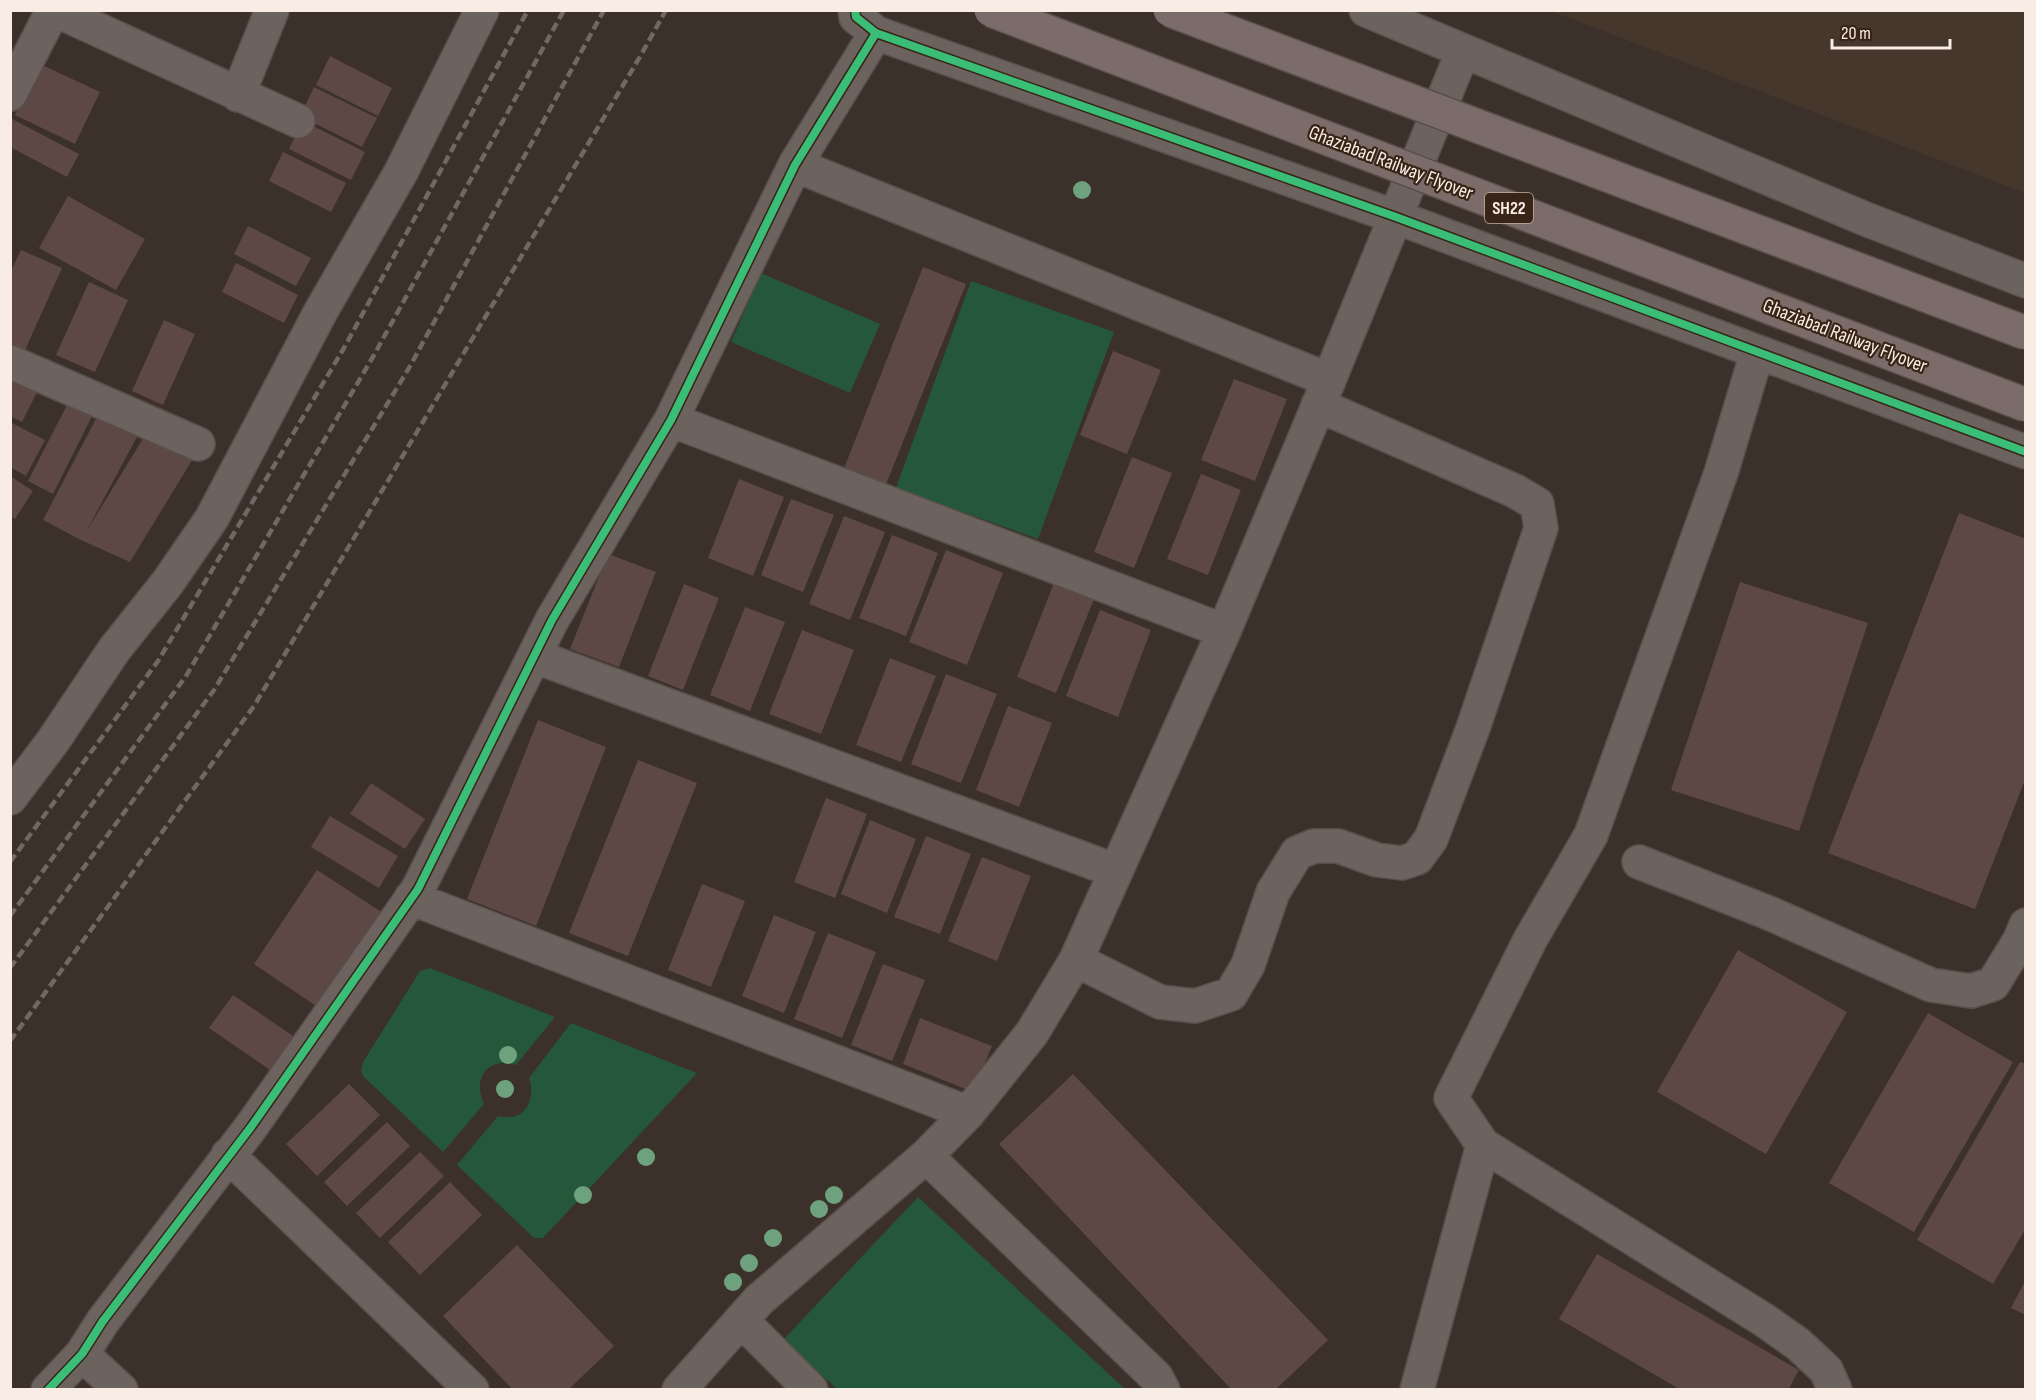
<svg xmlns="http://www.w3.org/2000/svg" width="2036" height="1400" viewBox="0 0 2036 1400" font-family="'Sofia Sans Condensed',sans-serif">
<rect width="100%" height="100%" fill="#3b302a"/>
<!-- industrial -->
<path fill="#46372c" d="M1551,11H2025V193Z"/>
<!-- green -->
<path fill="#25573a" d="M761,273L880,324L850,393L731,342Z
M971,281L1114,332L1038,539L896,488Z
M430,968L555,1017L516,1065C488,1056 472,1078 484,1104L443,1152L363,1076L361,1071L363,1062L420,971Z
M571,1023L697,1073L543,1238H534L457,1165L498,1116C502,1117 508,1117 512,1117C531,1114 534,1091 529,1078Z
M918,1197L1125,1389H837L783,1340Z"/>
<!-- building -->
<path fill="#5e4845" d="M330,56L392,88L378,116L316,85Z
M40,64L100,92L75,144L15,115Z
M314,87L377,118L362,147L300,116Z
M12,119L79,154L67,177L10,147Z
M303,121L365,152L351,180L289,149Z
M283,152L346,183L331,212L269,181Z
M68,196L145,239L116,290L39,248Z
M248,226L311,258L296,286L234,254Z
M21,250L62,268L25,350L10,344V273Z
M236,263L298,295L284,323L222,292Z
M923,267L966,284L883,492L841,476Z
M89,282L128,300L95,372L56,355Z
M164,320L195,334L163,405L132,391Z
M1113,351L1161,370L1127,454L1080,435Z
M10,374L39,388L22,422L10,416Z
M1234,379L1287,399L1255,481L1201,460Z
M70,399L94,412L53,494L28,481Z
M99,413L139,433L86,532L147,432L194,457L130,562L81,540L43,520Z
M10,422L45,440L26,476L10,467Z
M1132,457L1172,473L1134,568L1094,552Z
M1201,474L1241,490L1208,575L1167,559Z
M10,476L33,491L15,519L10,516Z
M739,479L784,497L753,576L708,558Z
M791,499L834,515L803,592L761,575Z
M1959,513L2026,539V777L1975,909L1828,853Z
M844,516L885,532L850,620L809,604Z
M892,535L938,553L906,636L859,618Z
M946,550L1003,573L967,665L909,642Z
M608,554L656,572L619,667L570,649Z
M1740,582L1868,623L1799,831L1671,790Z
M1054,583L1094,599L1056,693L1017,677Z
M684,584L719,598L683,690L648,676Z
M745,607L785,622L750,711L710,695Z
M1100,610L1151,630L1118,717L1066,696Z
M802,630L854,650L821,734L769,714Z
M890,658L936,676L901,762L856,745Z
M946,674L997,694L961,783L911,764Z
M1008,706L1052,723L1019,807L976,790Z
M538,720L606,747L536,926L467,899Z
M638,760L697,783L628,956L569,933Z
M371,783L425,819L405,849L350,814Z
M826,798L867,814L835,898L794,882Z
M330,816L398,856L379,888L311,847Z
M870,820L916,839L887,913L841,894Z
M926,836L971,854L940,934L894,917Z
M982,857L1031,876L997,961L948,941Z
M317,870L383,913L319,1008L254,964Z
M702,884L745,901L711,987L668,970Z
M774,915L816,932L784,1013L742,996Z
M828,933L876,952L842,1038L794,1019Z
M1738,950L1847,1012L1766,1154L1657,1092Z
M883,964L925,980L892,1061L851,1045Z
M233,995L296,1038L273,1072L209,1028Z
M1928,1013L2013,1062L1914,1232L1829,1183Z
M920,1018L992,1046L973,1092L903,1064Z
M2020,1062L2026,1064V1228L1993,1284L1917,1240Z
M1073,1074L1328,1340L1275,1390H1232L999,1144Z
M349,1084L380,1115L317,1176L286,1144Z
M387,1122L410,1146L347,1206L324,1182Z
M420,1152L444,1176L380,1238L356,1213Z
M450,1182L482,1215L420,1275L388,1242Z
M517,1245L614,1346L568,1390H513L443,1316Z
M1597,1254L1799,1370L1788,1390H1681L1559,1319Z
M2026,1279V1315L2011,1308Z"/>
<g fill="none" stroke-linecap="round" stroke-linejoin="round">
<defs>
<path id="minor" d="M55,10L298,121
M855,10L856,17L876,33L1396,217L2026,452
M1366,10L1868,220L2026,281
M10,94L53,10
M238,95L272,10
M795,165L1329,380L1463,51
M10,362L198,444
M671,420L1224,631
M534,656L1116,871
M10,798L53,741L114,650L168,582L212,518L321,311L401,172L482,10
M1639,862L1769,913L1931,985L1971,991L1993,984L2020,940L2026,925
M411,898L968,1113
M1076,960L1160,1002L1195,1006L1231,994L1248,965L1273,892L1297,853L1314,846H1338L1377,860L1402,863L1417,858L1431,839L1473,728L1541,528L1537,504L1515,491L1318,405
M1483,1145L1764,1320L1798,1344L1826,1370L1835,1390
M228,1155L472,1390
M926,1156L1156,1377L1163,1390
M741,1320L811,1390
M82,1354L121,1390
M48,1390L82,1354L103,1321L251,1127L418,889L552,620L671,420L795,165L876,33
M679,1390L759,1300L926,1156L968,1113L1032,1033L1076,960L1126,849L1224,631L1329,380
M1417,1390L1483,1145L1451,1098L1530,940L1591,835L1721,473L1757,353"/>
</defs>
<!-- minor casing -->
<use href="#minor" stroke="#594f4a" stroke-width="36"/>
<!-- minor -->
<use href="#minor" stroke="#6c635e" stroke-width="33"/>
<!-- rail -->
<path stroke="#706864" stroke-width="4.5" stroke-dasharray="9 4.5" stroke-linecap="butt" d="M10,862L158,661L344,348L528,10
M10,916L186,676L374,355L564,10
M10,968L214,690L409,368L604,10
M10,1041L254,706L641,55L666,10"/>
<defs>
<path id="highway-bridge" d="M991,10L2026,405
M1170,10L2026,333"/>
</defs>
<!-- highway-bridge casing -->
<use href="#highway-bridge" stroke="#594f4a" stroke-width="36" stroke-linecap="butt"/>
<!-- highway-bridge -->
<use href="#highway-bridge" stroke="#7b6b69" stroke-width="33"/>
<defs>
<path id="cycleway" d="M855,10L856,17L876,33L1396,217L2026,452
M48,1390L82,1354L103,1321L251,1127L418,889L552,620L671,420L795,165L876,33"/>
</defs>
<!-- cycleway casing -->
<use href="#cycleway" stroke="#382518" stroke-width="11"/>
<!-- cycleway -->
<use href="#cycleway" stroke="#3abd76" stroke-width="8"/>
</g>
<!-- trees -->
<g fill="#6ea17d">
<circle cx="1082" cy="190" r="9"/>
<circle cx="508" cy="1055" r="9"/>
<circle cx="505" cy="1089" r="9"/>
<circle cx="646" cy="1157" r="9"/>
<circle cx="583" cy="1195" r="9"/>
<circle cx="834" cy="1195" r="9"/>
<circle cx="819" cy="1209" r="9"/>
<circle cx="773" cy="1238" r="9"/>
<circle cx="749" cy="1263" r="9"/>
<circle cx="733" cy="1282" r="9"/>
</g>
<g text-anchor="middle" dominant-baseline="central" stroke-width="4.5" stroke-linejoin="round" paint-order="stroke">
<!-- shield labels -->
<rect fill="#382518" stroke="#bfb0a7" stroke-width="1.5" x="1485" y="193" width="48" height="30" rx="4.5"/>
<g font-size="18" font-weight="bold" fill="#f9ece4">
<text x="1509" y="208">SH22</text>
</g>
<!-- street labels -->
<g font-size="20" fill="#f9ece4" stroke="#382518">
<text transform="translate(1391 163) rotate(21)">Ghaziabad Railway Flyover</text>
<text transform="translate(1845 336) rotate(21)">Ghaziabad Railway Flyover</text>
</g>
</g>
<!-- border -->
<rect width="2036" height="1400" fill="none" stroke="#f9ece4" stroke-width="24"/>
<!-- scale -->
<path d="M1832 39v9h118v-9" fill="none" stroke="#f9ece4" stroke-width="3"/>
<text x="1841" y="39" font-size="18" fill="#f9ece4" stroke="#382518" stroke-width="4.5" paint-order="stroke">20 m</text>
</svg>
